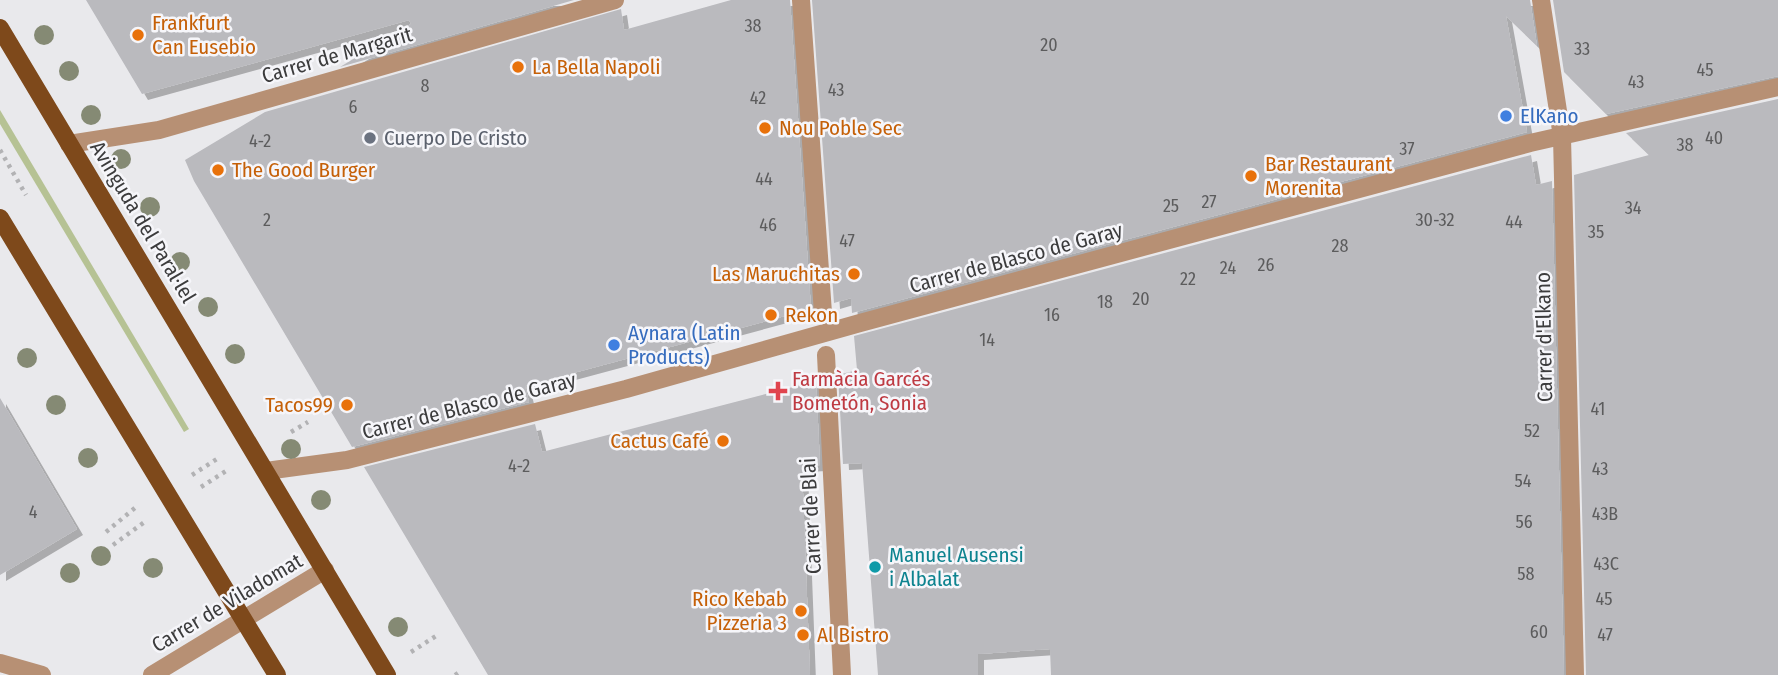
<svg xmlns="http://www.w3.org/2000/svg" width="1778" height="675" viewBox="0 0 1778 675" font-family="'Fira Sans Condensed',sans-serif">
<defs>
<filter id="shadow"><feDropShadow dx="6" dy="6" stdDeviation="0" flood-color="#0004"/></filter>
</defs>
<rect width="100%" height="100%" fill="#e9e9ec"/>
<!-- green -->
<path fill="#b6c294" d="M0,110L189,429L184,432L0,124Z"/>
<!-- building -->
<path fill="#bababe" filter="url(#shadow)" d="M86,0H574L340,67L411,24L409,20L142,94Z
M731,0H790L811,309L525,386L529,402L352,447L194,181L185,160L265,112L621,9L624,30Z
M812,0H1530L1537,46L1506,16L1527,132L852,313L851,298L834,303Z
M1553,0H1778V76L1606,114L1564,72Z
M1778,99V675H1586L1574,175L1649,155L1626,133Z
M1531,155L1536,185L1552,181L1564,675H1051L1050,649L978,654V675H878L862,463L843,464L838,375L857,370L854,336Z
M816,381L820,465L802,466L810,675H488L364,467L535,424L542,452Z
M0,398L77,529L0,575Z"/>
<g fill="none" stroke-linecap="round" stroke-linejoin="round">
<!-- path -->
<path stroke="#b2b2b4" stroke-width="4.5" stroke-dasharray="3.5 5" stroke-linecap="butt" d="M0,150L26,195
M291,432L308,422
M192,475L220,457
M201,487L226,471
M106,532L136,507
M113,545L146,521
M411,652L436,636
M455,675L458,673"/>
<!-- minor -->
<path stroke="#b79074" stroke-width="18" d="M801,0L823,313
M1541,0L1562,137L1575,675
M69,144L159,130L615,0
M826,355L842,675
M266,471L347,460L626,389L860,323L1530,143L1778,87
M0,663L42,675
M152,675L325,570"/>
<!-- major -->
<path stroke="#7e491b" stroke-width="18" d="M0,28L387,675
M0,218L277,675"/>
</g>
<!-- trees -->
<g fill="#858a74">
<circle cx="44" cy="35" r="10"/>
<circle cx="69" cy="71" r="10"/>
<circle cx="91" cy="115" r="10"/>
<circle cx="121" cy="159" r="10"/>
<circle cx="150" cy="207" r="10"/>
<circle cx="180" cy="262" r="10"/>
<circle cx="208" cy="307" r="10"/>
<circle cx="235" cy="354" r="10"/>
<circle cx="27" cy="358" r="10"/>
<circle cx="56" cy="405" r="10"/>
<circle cx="291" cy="449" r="10"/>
<circle cx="88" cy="458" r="10"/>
<circle cx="321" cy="500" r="10"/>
<circle cx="101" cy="556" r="10"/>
<circle cx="153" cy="568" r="10"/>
<circle cx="70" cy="573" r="10"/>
<circle cx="398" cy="627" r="10"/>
</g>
<!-- markers -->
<g fill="#e8710a" stroke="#f6f6fa" stroke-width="2.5">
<circle cx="138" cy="35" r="7"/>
<circle cx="518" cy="67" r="7"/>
<circle cx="765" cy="128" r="7"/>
<circle cx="218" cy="170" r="7"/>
<circle cx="1251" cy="176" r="7"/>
<circle cx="854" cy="274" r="7"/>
<circle cx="771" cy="315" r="7"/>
<circle cx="347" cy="405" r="7"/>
<circle cx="723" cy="441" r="7"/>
<circle cx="801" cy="611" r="7"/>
<circle cx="803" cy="635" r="7"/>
</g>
<g fill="#3f7fe0" stroke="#f6f6fa" stroke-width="2.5">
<circle cx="1506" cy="116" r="7"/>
<circle cx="614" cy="345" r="7"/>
</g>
<circle fill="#6b7280" stroke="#f6f6fa" stroke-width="2.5" cx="370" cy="138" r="7"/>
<path fill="#e0444e" stroke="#f6f6fa" stroke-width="2.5" d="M774.5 380.5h7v7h7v7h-7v7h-7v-7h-7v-7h7z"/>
<circle fill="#0f9aa8" stroke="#f6f6fa" stroke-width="2.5" cx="875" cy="567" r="7"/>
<g text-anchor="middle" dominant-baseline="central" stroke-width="5" stroke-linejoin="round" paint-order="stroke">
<!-- number labels -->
<g font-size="18" fill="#5c5c5d">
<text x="753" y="26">38</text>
<text x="1049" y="45">20</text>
<text x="1582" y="49">33</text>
<text x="1705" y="70">45</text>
<text x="1636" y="82">43</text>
<text x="425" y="86">8</text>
<text x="836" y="90">43</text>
<text x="758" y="98">42</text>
<text x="353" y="107">6</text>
<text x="1714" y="138">40</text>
<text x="260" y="141">4-2</text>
<text x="1685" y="145">38</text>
<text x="1407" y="149">37</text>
<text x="764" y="179">44</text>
<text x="1209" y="202">27</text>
<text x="1171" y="206">25</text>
<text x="1633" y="208">34</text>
<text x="267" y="220">2</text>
<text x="1435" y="220">30-32</text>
<text x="1514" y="222">44</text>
<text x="768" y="225">46</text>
<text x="1596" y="232">35</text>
<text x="847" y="241">47</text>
<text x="1340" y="246">28</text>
<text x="1266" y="265">26</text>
<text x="1228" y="268">24</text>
<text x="1188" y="279">22</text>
<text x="1141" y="299">20</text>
<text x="1105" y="302">18</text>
<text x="1052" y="315">16</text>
<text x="987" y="340">14</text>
<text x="1598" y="409">41</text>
<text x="1532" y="431">52</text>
<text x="519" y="466">4-2</text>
<text x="1600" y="469">43</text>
<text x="1523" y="481">54</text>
<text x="33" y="512">4</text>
<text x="1605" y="514">43B</text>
<text x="1524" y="522">56</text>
<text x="1606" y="564">43C</text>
<text x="1526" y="574">58</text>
<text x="1604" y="599">45</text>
<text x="1539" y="632">60</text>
<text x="1605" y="635">47</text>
</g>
<!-- food labels -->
<g font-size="21" fill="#c56008" stroke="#f6f6fa" text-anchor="start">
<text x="152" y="23">Frankfurt<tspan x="152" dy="24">Can Eusebio</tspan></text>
<text x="532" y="67">La Bella Napoli</text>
<text x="779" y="128">Nou Poble Sec</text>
<text x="1265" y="164">Bar Restaurant<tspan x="1265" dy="24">Morenita</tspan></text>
<text x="232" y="170">The Good Burger</text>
<text x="840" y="274" text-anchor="end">Las Maruchitas</text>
<text x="785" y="315">Rekon</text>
<text x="333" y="405" text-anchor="end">Tacos99</text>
<text x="709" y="441" text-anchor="end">Cactus Café</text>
<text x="787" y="599" text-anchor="end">Rico Kebab<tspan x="787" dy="24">Pizzeria 3</tspan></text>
<text x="817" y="635">Al Bistro</text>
</g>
<!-- street labels -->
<g font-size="21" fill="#3c3c3d" stroke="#f6f6fa">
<text transform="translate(337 55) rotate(-16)">Carrer de Margarit</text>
<text transform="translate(143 222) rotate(59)">Avinguda del Paral·lel</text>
<text transform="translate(1016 258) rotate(-15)">Carrer de Blasco de Garay</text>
<text transform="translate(1544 337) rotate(-91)">Carrer d'Elkano</text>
<text transform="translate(469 406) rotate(-14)">Carrer de Blasco de Garay</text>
<text transform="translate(811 516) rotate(-93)">Carrer de Blai</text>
<text transform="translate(227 603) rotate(-31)">Carrer de Viladomat</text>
</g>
<!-- shop labels -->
<g font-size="21" fill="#366cbe" stroke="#f6f6fa" text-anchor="start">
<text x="1520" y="116">ElKano</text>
<text x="628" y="333">Aynara (Latin<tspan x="628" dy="24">Products)</tspan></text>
</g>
<!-- worship labels -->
<g font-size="21" fill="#5b616d" stroke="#f6f6fa" text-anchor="start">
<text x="384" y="138">Cuerpo De Cristo</text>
</g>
<!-- health labels -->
<g font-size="21" fill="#be3a42" stroke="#f6f6fa" text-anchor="start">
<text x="792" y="379">Farmàcia Garcés<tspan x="792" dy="24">Bometón, Sonia</tspan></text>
</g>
<!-- culture labels -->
<g font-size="21" fill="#0d838f" stroke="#f6f6fa" text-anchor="start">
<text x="889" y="555">Manuel Ausensi<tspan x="889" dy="24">i Albalat</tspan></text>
</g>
</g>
</svg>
